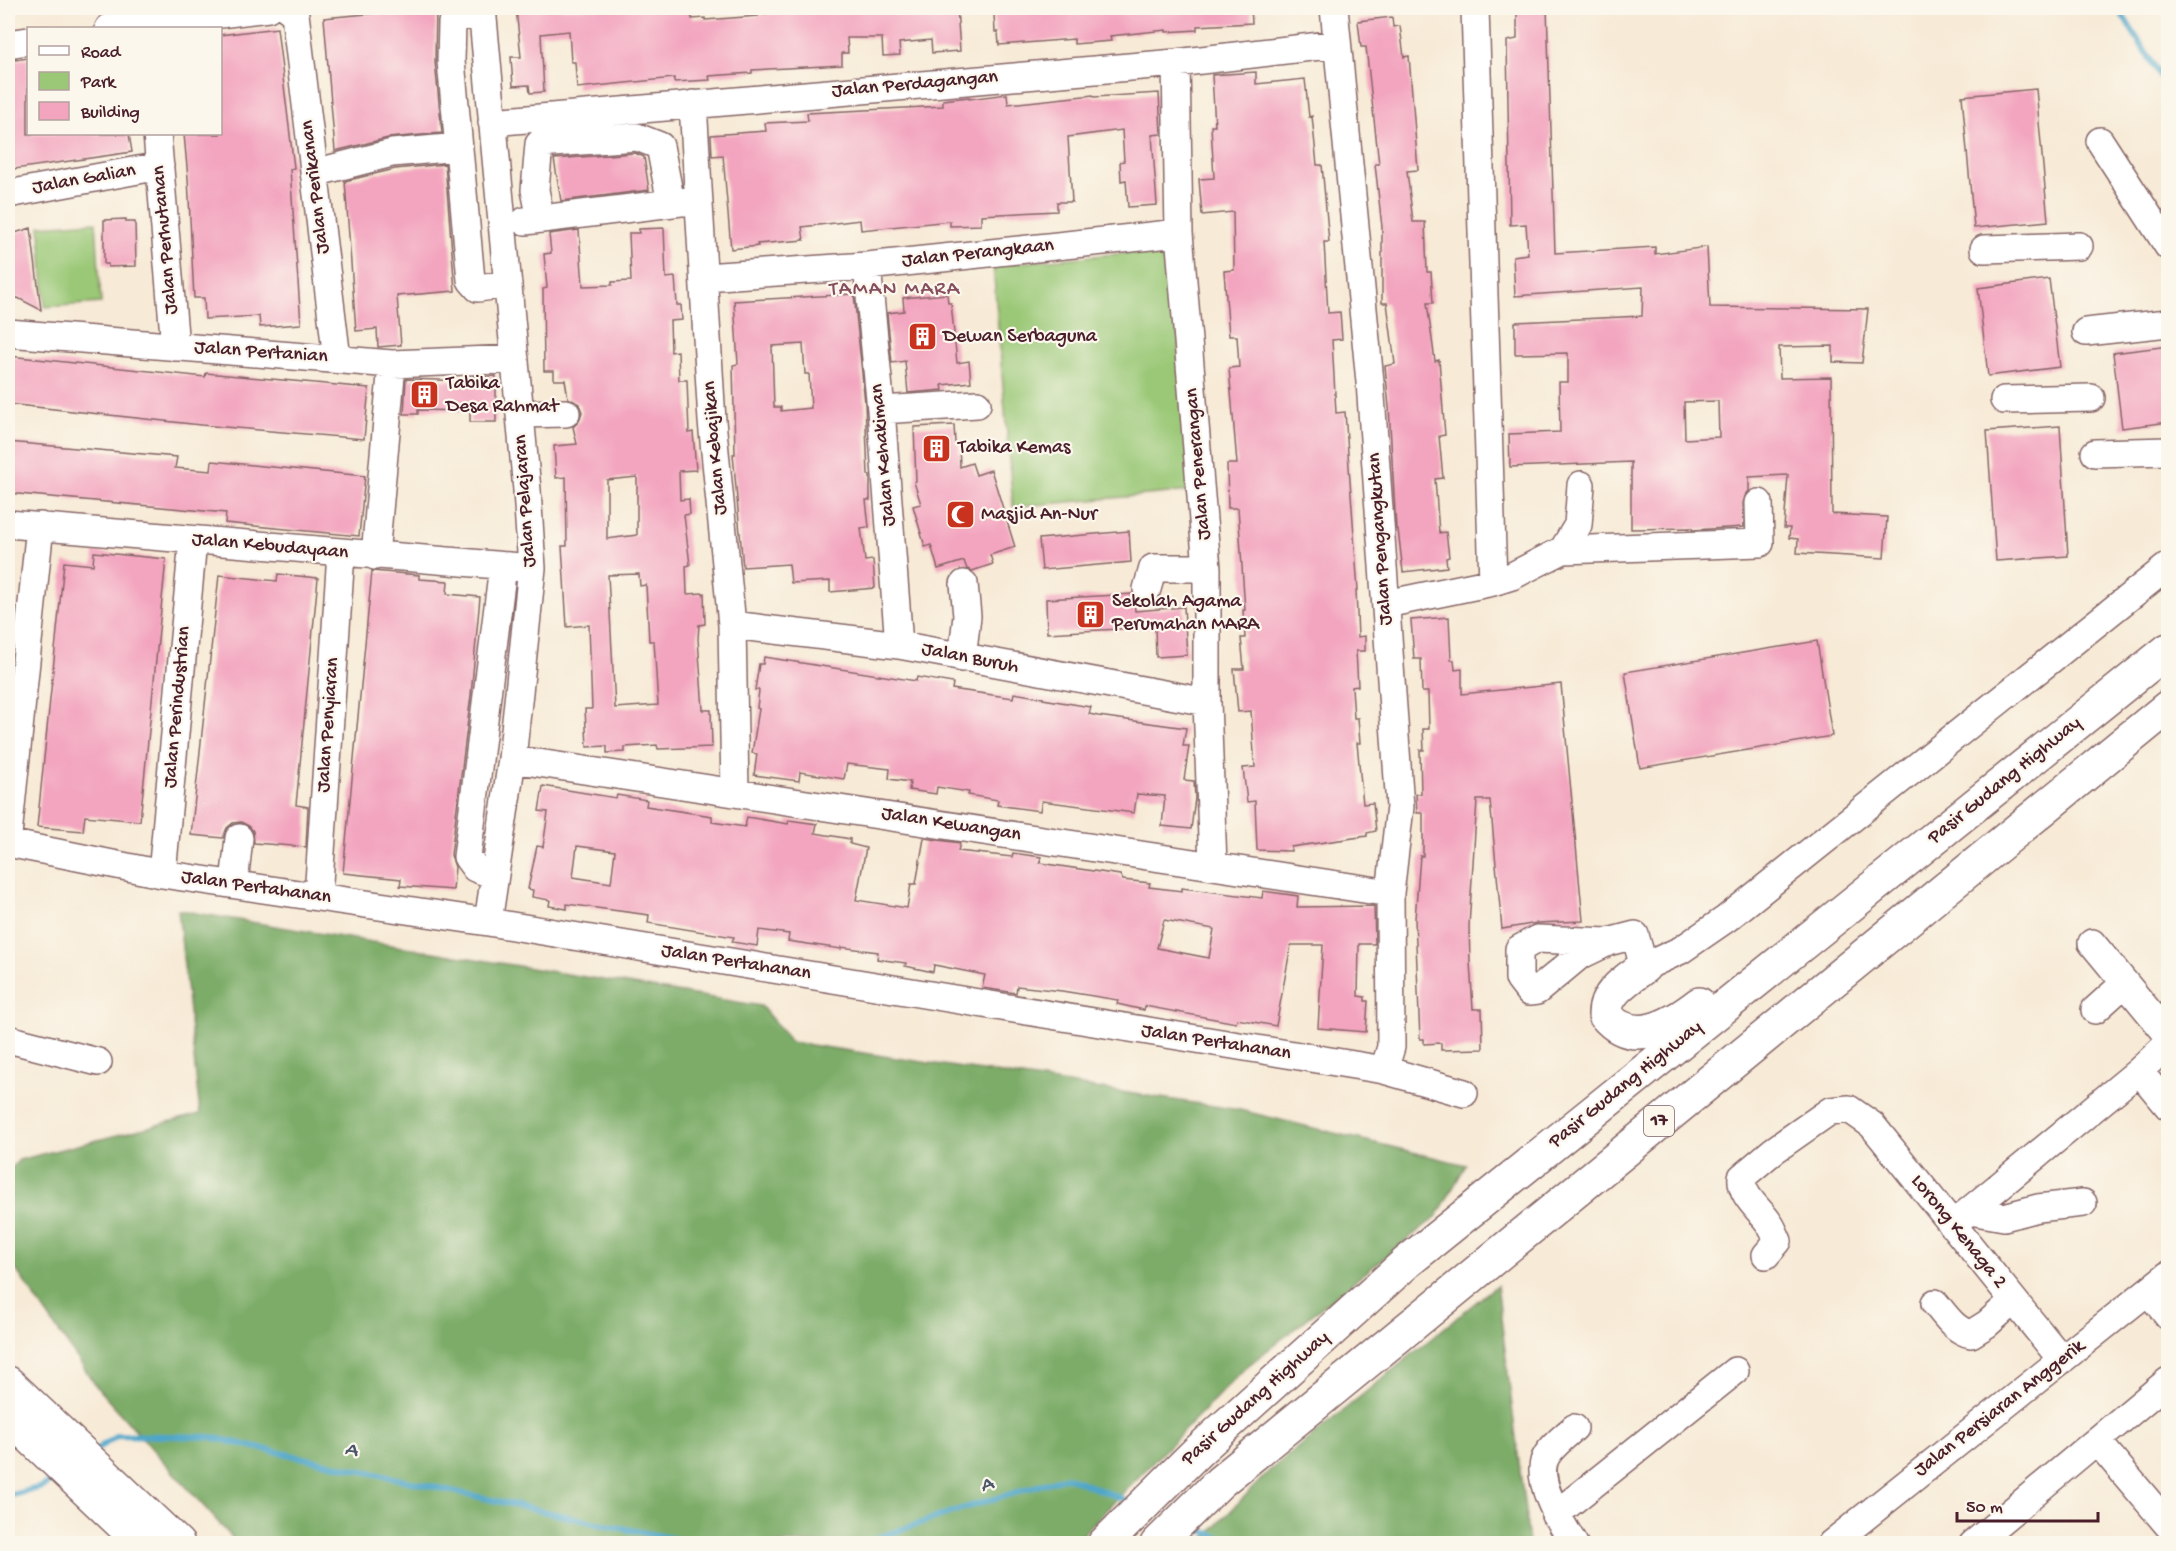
<svg xmlns="http://www.w3.org/2000/svg" width="2176" height="1551" viewBox="0 0 2176 1551" font-family="'Gochi Hand',sans-serif">
<rect width="100%" height="100%" fill="#fbf7ec"/>
<filter id="ink" filterUnits="userSpaceOnUse"><feTurbulence type="fractalNoise" baseFrequency=".0167" numOctaves="2"/><feDisplacementMap in="SourceGraphic" scale="12" xChannelSelector="R" yChannelSelector="G"/><feConvolveMatrix kernelMatrix="1 2 1 2 8 2 1 2 1" color-interpolation-filters="sRGB"/></filter>
<filter id="wash" filterUnits="userSpaceOnUse"><feTurbulence type="fractalNoise" baseFrequency=".008" numOctaves="4" result="noise"/><feDisplacementMap in="SourceGraphic" scale="24" xChannelSelector="R" yChannelSelector="G"/><feGaussianBlur stdDeviation="1.35" result="paint"/><feColorMatrix in="noise" values="0 0 0 0 0 0 0 0 0 0 0 0 0 0 0 0 0 1.4 0 .05"/><feComposite in="paint" operator="in"/></filter>
<g filter="url(#wash)">
<rect width="100%" height="100%" fill="#f7ead6"/>
<!-- green -->
<path fill="#9ac876" stroke="#727450" stroke-width="1.5" d="M96,222L101,303L45,307L40,226Z
M1171,249L1191,491L1013,507L993,265Z"/>
<!-- forest -->
<path fill="#7bac67" stroke="#626649" stroke-width="1.5" d="M178,910L761,1006L791,1042L1240,1110L1466,1165L1437,1216L1245,1368L1074,1543H237L99,1390L8,1258V1172L19,1160L200,1114Z
M1497,1285L1529,1543H1200L1269,1471Z"/>
<g fill="none" stroke-linecap="round" stroke-linejoin="round">
<!-- stream -->
<path stroke="#4da6ca" stroke-width="6" d="M2118,8L2168,88
M93,1452L118,1435L210,1437L591,1522L700,1544
M8,1496L42,1487L58,1476
M1191,1526L1235,1544
M860,1544L961,1509L1067,1477L1123,1499"/>
</g>
<g id="blocks">
<!-- building -->
<path fill="#f3a5bf" fill-rule="evenodd" d="M388,8H436L435,62L442,133L388,138L335,151L324,18L388,12Z
M516,8H691L692,19L705,18V20L758,16V14L806,11V8H957L960,51L932,53L931,40L899,43L900,55L883,56L882,38H847L848,53H842V65L752,70V73L709,76L710,80L674,82V78L577,88L575,62H571L569,31L541,34L544,92L530,93L529,85L513,86L511,57H521Z
M996,8H1251L1252,23L1197,26V30L1166,32V30L1110,36L1111,41L1074,44V39L999,45L998,32H995L994,14H996Z
M1517,8H1547L1555,253L1655,247V254L1707,247L1710,307L1868,309L1862,363L1833,362V346L1779,347L1780,378L1831,377L1832,514L1887,517L1884,558L1797,553L1798,539L1789,538L1790,528H1784L1788,475L1749,477V491L1745,496L1743,503L1744,527L1692,530V528L1631,529V462L1510,467L1509,434L1560,432L1559,382H1568V353L1515,354V322L1642,316L1643,287L1515,296L1513,256L1528,254L1526,224L1510,225L1507,41L1517,39ZM1718,401L1719,437L1685,439L1684,402Z
M1392,17L1393,27L1400,26L1404,57L1409,56L1418,170L1407,171L1413,222H1425L1427,272H1431L1433,303H1427L1435,361L1439,360L1445,435L1439,436L1443,478L1435,479L1439,533L1446,532L1449,557L1446,558L1447,567L1403,572L1398,529H1396L1389,407L1385,366L1395,364L1387,303H1382V227L1375,164H1379L1366,47H1361L1358,21Z
M277,28L294,168L290,169L301,324L260,327L259,316L205,319L204,298H194L188,178L184,134H220V35Z
M28,58V134H129L132,152L8,170V61Z
M1256,72V84L1305,79L1309,117L1312,116L1317,165H1322L1329,242H1324L1328,313L1340,312L1342,339L1332,340L1336,413L1345,412L1358,590H1356L1358,637L1365,636V651H1356L1358,686L1352,687L1354,718H1358L1360,743H1357L1363,804L1373,803L1376,831L1367,833V836L1291,847V851L1257,850L1255,801L1247,802L1243,768L1255,767L1251,711L1238,712L1234,669H1244L1241,638H1245L1243,610H1245L1238,508H1228L1227,464H1237L1229,368L1239,367L1237,336H1229L1224,271L1234,270L1233,212L1202,215L1199,179L1214,178L1211,126H1215L1212,75Z
M2036,89L2048,221L1974,228L1962,96Z
M1159,93L1161,134L1152,135L1157,205L1128,207L1126,180L1121,181L1120,162L1124,161L1122,130L1068,137L1072,202H1057V211L981,215V225L950,226V221L861,230L860,220L802,227L804,240L757,244L758,246L731,249L723,155L712,156L711,135L766,131L765,123L808,121L807,113L943,106V100L969,97V99L1007,94L1008,104L1093,95L1094,97Z
M635,153L644,157L649,190L561,201L554,159Z
M445,164L455,291L397,296L401,345L378,347L377,329L356,331L345,181L395,169Z
M126,219V222H135L136,266L108,267V264H104V220Z
M31,228L41,310L18,298L8,299V235Z
M664,228L666,278L675,277L677,305H681L682,320L670,321L671,352L678,351L679,380H687L689,433L693,432L696,470L679,471L680,500L689,499L690,514L684,515L690,565L686,566L687,594L704,593L705,624L699,625L698,639L703,710H711L712,747L658,749L657,745L625,747V752L607,753V746L587,747L585,709H592L589,625L567,627L562,546H567L566,477L556,478L554,446L577,444L573,427L579,421L582,412L579,404L568,398L565,380H554V371H544L543,289L547,288L544,254L551,253L549,234L579,230L583,286L612,285V282L631,281L629,233H639V229ZM637,477V535L607,539V480ZM639,574L640,586L646,585L649,641H654L658,705L615,708L608,575Z
M2049,279L2060,367L1988,376L1978,288Z
M854,294L865,403L868,475H870V500H866L869,527L861,528L865,561L873,560L875,588L830,592V581L791,583L789,564L743,567L733,454H735L733,365L738,364L734,301ZM803,344L805,374H809L811,408L781,411V407H774L772,346Z
M947,294L948,303H951L957,363L969,361L971,382L942,385L943,390L908,393L905,361L892,363L887,313L904,311L903,298Z
M2169,346V422L2122,428L2113,353Z
M9,356L205,377L206,373L369,388L364,439L201,425L8,404Z
M496,376V422H470V411L418,410V414H404L406,379L470,381V377Z
M954,425L955,443H959L960,467L972,463L976,475L991,470L1015,547L990,555L993,564L972,571L967,569L964,561L938,569L931,545L925,547L913,506L921,504L914,482L916,481L914,427Z
M2060,426L2068,556L1996,561L1987,431Z
M8,442L177,457L175,468L211,471L212,461L365,476L359,536L225,523L226,513L8,493Z
M1129,531L1131,562L1042,570L1039,539Z
M94,552L166,559L140,821L85,816L83,831L37,827L64,562L93,565Z
M372,571L419,575V579L448,581L447,594L480,597L471,695L451,855L455,867L453,890L400,886L401,879L343,873Z
M278,574L318,578L296,805L308,807L306,847L254,843L253,831L249,826L241,822L233,823L227,828L223,838L191,835L219,575L277,581Z
M1133,594L1135,611L1184,607L1187,655L1156,657L1155,627L1047,633L1046,599Z
M1449,617L1451,660H1454L1455,670L1462,669V694L1561,684L1583,921L1537,923L1502,929L1490,800H1477L1469,926L1470,962L1473,1009H1482L1483,1049L1441,1050V1043L1424,1044V1039H1420L1415,919L1420,856H1423V813H1417L1416,794H1421L1420,750H1424L1423,729H1429L1428,692H1422L1421,659H1414L1411,620Z
M1817,641L1832,736L1640,768L1625,672Z
M764,657L916,681L917,677L953,683L952,689L1013,698L1014,693L1043,698V699L1091,707L1089,714L1098,716L1186,728L1183,746H1189L1184,780L1194,781L1195,798L1191,829L1162,826L1165,796L1137,794L1134,813L1042,801L1040,811L997,805L998,800L968,795L969,792L937,787L936,794L909,790L910,782L889,779L890,769L847,764L844,779L800,772L799,781L754,775L757,754L752,753L759,709L757,708L759,690H755L759,664H763Z
M543,786L616,798L617,795L647,800L646,806L712,816V822L745,827L747,817L788,824L789,820L817,824L815,833L850,839V844L866,848L856,900L907,908L911,884H916L924,838L960,843L958,851L1012,857L1013,853L1041,857L1040,863L1120,875L1123,880L1150,883L1149,887L1182,891V888L1262,898L1263,891L1298,896L1297,907L1374,906L1375,944H1359L1358,996L1365,997V1001H1368L1366,1032L1318,1028L1323,945H1291L1276,1026L1237,1019L1236,1023L1145,1006L1144,1010L1117,1004L1118,1000L1062,991L1017,986L1016,993L982,988L985,975L934,965L933,972L905,966L906,963L877,959L878,952L841,947V949L788,941L789,934L759,930L757,946L732,942L734,937L648,923L649,915L567,904V909L549,906L550,900L532,897L533,890L528,889L537,846L543,847L548,812L539,811ZM577,846L615,851L611,883L573,877ZM1164,920L1214,929L1209,958L1157,948Z"/>
</g>
</g>
<g filter="url(#ink)">
<use href="#blocks" fill-opacity="0" stroke="#876667" stroke-width="1.5"/>
<g fill="none" stroke-linecap="round" stroke-linejoin="round">
<defs>
<path id="minor" d="M287,8L295,14L337,359
M482,8L527,490L532,568L512,759L488,922
M1334,8L1370,382L1400,807L1390,893L1391,1047L1384,1070
M1475,8L1493,582L1512,576L1563,550L1578,525L1581,485
M483,17L462,15L452,23L451,61L471,280L478,288L508,284
M109,28L268,8
M8,44L28,41
M1176,63L1179,233L1207,568V702L1213,865
M693,104L712,421L732,625L735,792
M492,122L1176,63L1337,44
M157,134L175,347
M2100,141L2168,246
M314,173L392,153L459,147
M8,194L160,166
M541,219L535,190L539,144L637,137L660,146L671,203
M525,221L689,201
M1984,249L2079,246
M867,266L881,410L899,645
M704,277L867,266L1179,233
M2086,332L2168,323
M8,333L392,364L515,359
M2004,400L2091,398
M881,410L977,404
M520,414L566,413
M2095,453L2168,451
M8,524L532,568
M1563,550L1760,543L1759,503
M375,556L392,364
M1147,589L1153,568H1207
M1386,604L1493,582
M732,625L899,645L1207,702
M962,658L967,616L964,584
M512,759L1390,893
M8,835L40,526
M8,843L162,874L488,922L1384,1070L1464,1093
M162,874L193,540
M494,875L475,868L467,857L503,566
M234,884L239,838
M318,897L341,553
M1608,942L1537,939L1519,949V979L1529,992L1537,991L1579,956L1608,942L1635,935L1644,967L1681,950L1726,919L2168,566
M2092,943L2168,1035
M2095,1010L2125,983
M8,1039L98,1062
M2139,1071L2168,1106
M1970,1211L2004,1217L2038,1208L2083,1203
M1952,1225L2139,1071L2168,1044
M1766,1255L1778,1241C1775,1235 1773,1228 1769,1223C1760,1209 1740,1195 1742,1177L1773,1151L1830,1111L1849,1109L1872,1125L2062,1360
M2148,1291L2168,1316
M1935,1303C1945,1315 1955,1331 1971,1334L1987,1324L2013,1301
M2097,1441L2168,1525
M1555,1515L1735,1371
M1574,1544C1562,1525 1532,1477 1547,1455C1553,1445 1565,1436 1574,1428
M1831,1544L2168,1275
M1973,1544L2168,1381"/>
<path id="major" d="M8,1383L178,1544
M8,1416L143,1544"/>
<path id="highway" d="M1644,967C1627,980 1605,992 1605,1015C1633,1048 1672,1025 1699,1004
M1104,1544L1197,1452L1407,1262L2168,650
M1157,1544L1220,1482L2168,707"/>
</defs>
<!-- minor casing -->
<use href="#minor" stroke="#876667" stroke-width="30"/>
<!-- major casing -->
<use href="#major" stroke="#876667" stroke-width="36"/>
<!-- highway casing -->
<use href="#highway" stroke="#876667" stroke-width="36"/>
<!-- minor -->
<use href="#minor" stroke="#fff" stroke-width="27"/>
<!-- major -->
<use href="#major" stroke="#fff" stroke-width="33"/>
<!-- highway -->
<use href="#highway" stroke="#fff" stroke-width="33"/>
</g>
</g>
<!-- icons -->
<defs>
<symbol id="building-square" viewBox="-11 -11 22 22"><rect x="-9" y="-9" width="18" height="18" rx="4" fill="#c8321e" stroke="#fbf7ec"/><path d="M-4-6H4V6H1V3H-1V6H-4ZM-2.5-4.3h1.7v1.8h-1.7ZM.8-4.3h1.7v1.8H.8ZM-2.5-1h1.7V.8h-1.7ZM.8-1h1.7V.8H.8Z" fill="#fff"/></symbol>
<symbol id="mosque-square" viewBox="-11 -11 22 22"><rect x="-9" y="-9" width="18" height="18" rx="4" fill="#c8321e" stroke="#fbf7ec"/><path d="M3.5-4.9A6 6 0 1 0 3.5 4.9A5 5 0 1 1 3.5-4.9Z" fill="#fff"/></symbol>
</defs>
<g fill-rule="evenodd">
<use href="#building-square" x="906" y="320" width="33" height="33"/>
<use href="#building-square" x="408" y="378" width="33" height="33"/>
<use href="#building-square" x="920" y="432" width="33" height="33"/>
<use href="#mosque-square" x="944" y="498" width="33" height="33"/>
<use href="#building-square" x="1074" y="598" width="33" height="33"/>
</g>
<g text-anchor="middle" dominant-baseline="central" stroke-width="4.5" stroke-linejoin="round" paint-order="stroke">
<!-- shield labels -->
<rect fill="#fbf7ec" stroke="#7f6065" stroke-width="1.5" x="1644" y="1106" width="30" height="30" rx="4.5"/>
<g font-size="18" font-weight="bold" fill="#4a1f2b">
<text x="1659" y="1121">17</text>
</g>
<!-- street labels -->
<g font-size="20" fill="#4a1f2b" stroke="#fbf7ec">
<text transform="translate(915 85) rotate(-5)">Jalan Perdagangan</text>
<text transform="translate(84 180) rotate(-10)">Jalan Galian</text>
<text transform="translate(316 187) rotate(-97)">Jalan Perikanan</text>
<text transform="translate(166 240) rotate(-95)">Jalan Perhutanan</text>
<text transform="translate(978 254) rotate(-6)">Jalan Perangkaan</text>
<text transform="translate(261 353) rotate(4)">Jalan Pertanian</text>
<text transform="translate(716 448) rotate(-95)">Jalan Kebajikan</text>
<text transform="translate(884 455) rotate(-95)">Jalan Kehakiman</text>
<text transform="translate(1199 464) rotate(-95)">Jalan Penerangan</text>
<text transform="translate(526 501) rotate(-94)">Jalan Pelajaran</text>
<text transform="translate(1381 539) rotate(-94)">Jalan Pengangkutan</text>
<text transform="translate(270 547) rotate(5)">Jalan Kebudayaan</text>
<text transform="translate(970 659) rotate(11)">Jalan Buruh</text>
<text transform="translate(178 707) rotate(-85)">Jalan Perindustrian</text>
<text transform="translate(329 725) rotate(-86)">Jalan Penyiaran</text>
<text transform="translate(2005 781) rotate(-39)">Pasir Gudang Highway</text>
<text transform="translate(951 825) rotate(9)">Jalan Kewangan</text>
<text transform="translate(256 888) rotate(8)">Jalan Pertahanan</text>
<text transform="translate(736 963) rotate(9)">Jalan Pertahanan</text>
<text transform="translate(1216 1043) rotate(9)">Jalan Pertahanan</text>
<text transform="translate(1626 1085) rotate(-39)">Pasir Gudang Highway</text>
<text transform="translate(1958 1232) rotate(51)">Lorong Kenaga 2</text>
<text transform="translate(1256 1399) rotate(-42)">Pasir Gudang Highway</text>
<text transform="translate(2000 1409) rotate(-38)">Jalan Persiaran Anggerik</text>
</g>
<!-- poi labels -->
<g font-size="20" fill="#4a1f2b" stroke="#fbf7ec" text-anchor="start">
<text x="943" y="337">Dewan Serbaguna</text>
<text x="446" y="384">Tabika<tspan x="446" dy="23">Desa Rahmat</tspan></text>
<text x="958" y="448">Tabika Kemas</text>
<text x="981" y="515">Masjid An-Nur</text>
<text x="1112" y="602">Sekolah Agama<tspan x="1112" dy="23">Perumahan MARA</tspan></text>
</g>
<!-- neighbourhood labels -->
<g font-size="21" letter-spacing="1.5" fill="#854e5f" stroke="#fbf7ec">
<text x="895" y="290">TAMAN MARA</text>
</g>
<!-- water labels -->
<g font-size="21" font-style="italic" fill="#4b556b" stroke="#fbf7ec">
<text transform="translate(351 1451) rotate(12)">A</text>
<text transform="translate(987 1486) rotate(-18)">A</text>
</g>
</g>
<!-- margin -->
<rect width="2176" height="1551" fill="none" stroke="#fbf7ec" stroke-width="30"/>
<!-- legend -->
<rect x="27" y="27" width="195" height="108" fill="#fbf7ec" stroke="#b4a19f" stroke-width="1.5"/>
<rect x="39" y="46" width="30" height="9" fill="#ffffff" stroke="#b4a19f" stroke-width="1.5"/>
<text x="81" y="57" font-size="18" fill="#4a1f2b">Road</text>
<rect x="39" y="72" width="30" height="18" fill="#9ac876" stroke="#b4a19f" stroke-width="1.5"/>
<text x="81" y="87" font-size="18" fill="#4a1f2b">Park</text>
<rect x="39" y="102" width="30" height="18" fill="#f3a5bf" stroke="#b4a19f" stroke-width="1.5"/>
<text x="81" y="117" font-size="18" fill="#4a1f2b">Building</text>
<!-- scale -->
<path d="M1957 1512v9h141v-9" fill="none" stroke="#4a1f2b" stroke-width="3"/>
<text x="1966" y="1512" font-size="18" fill="#4a1f2b" stroke="#fbf7ec" stroke-width="4.5" paint-order="stroke">50 m</text>
</svg>
